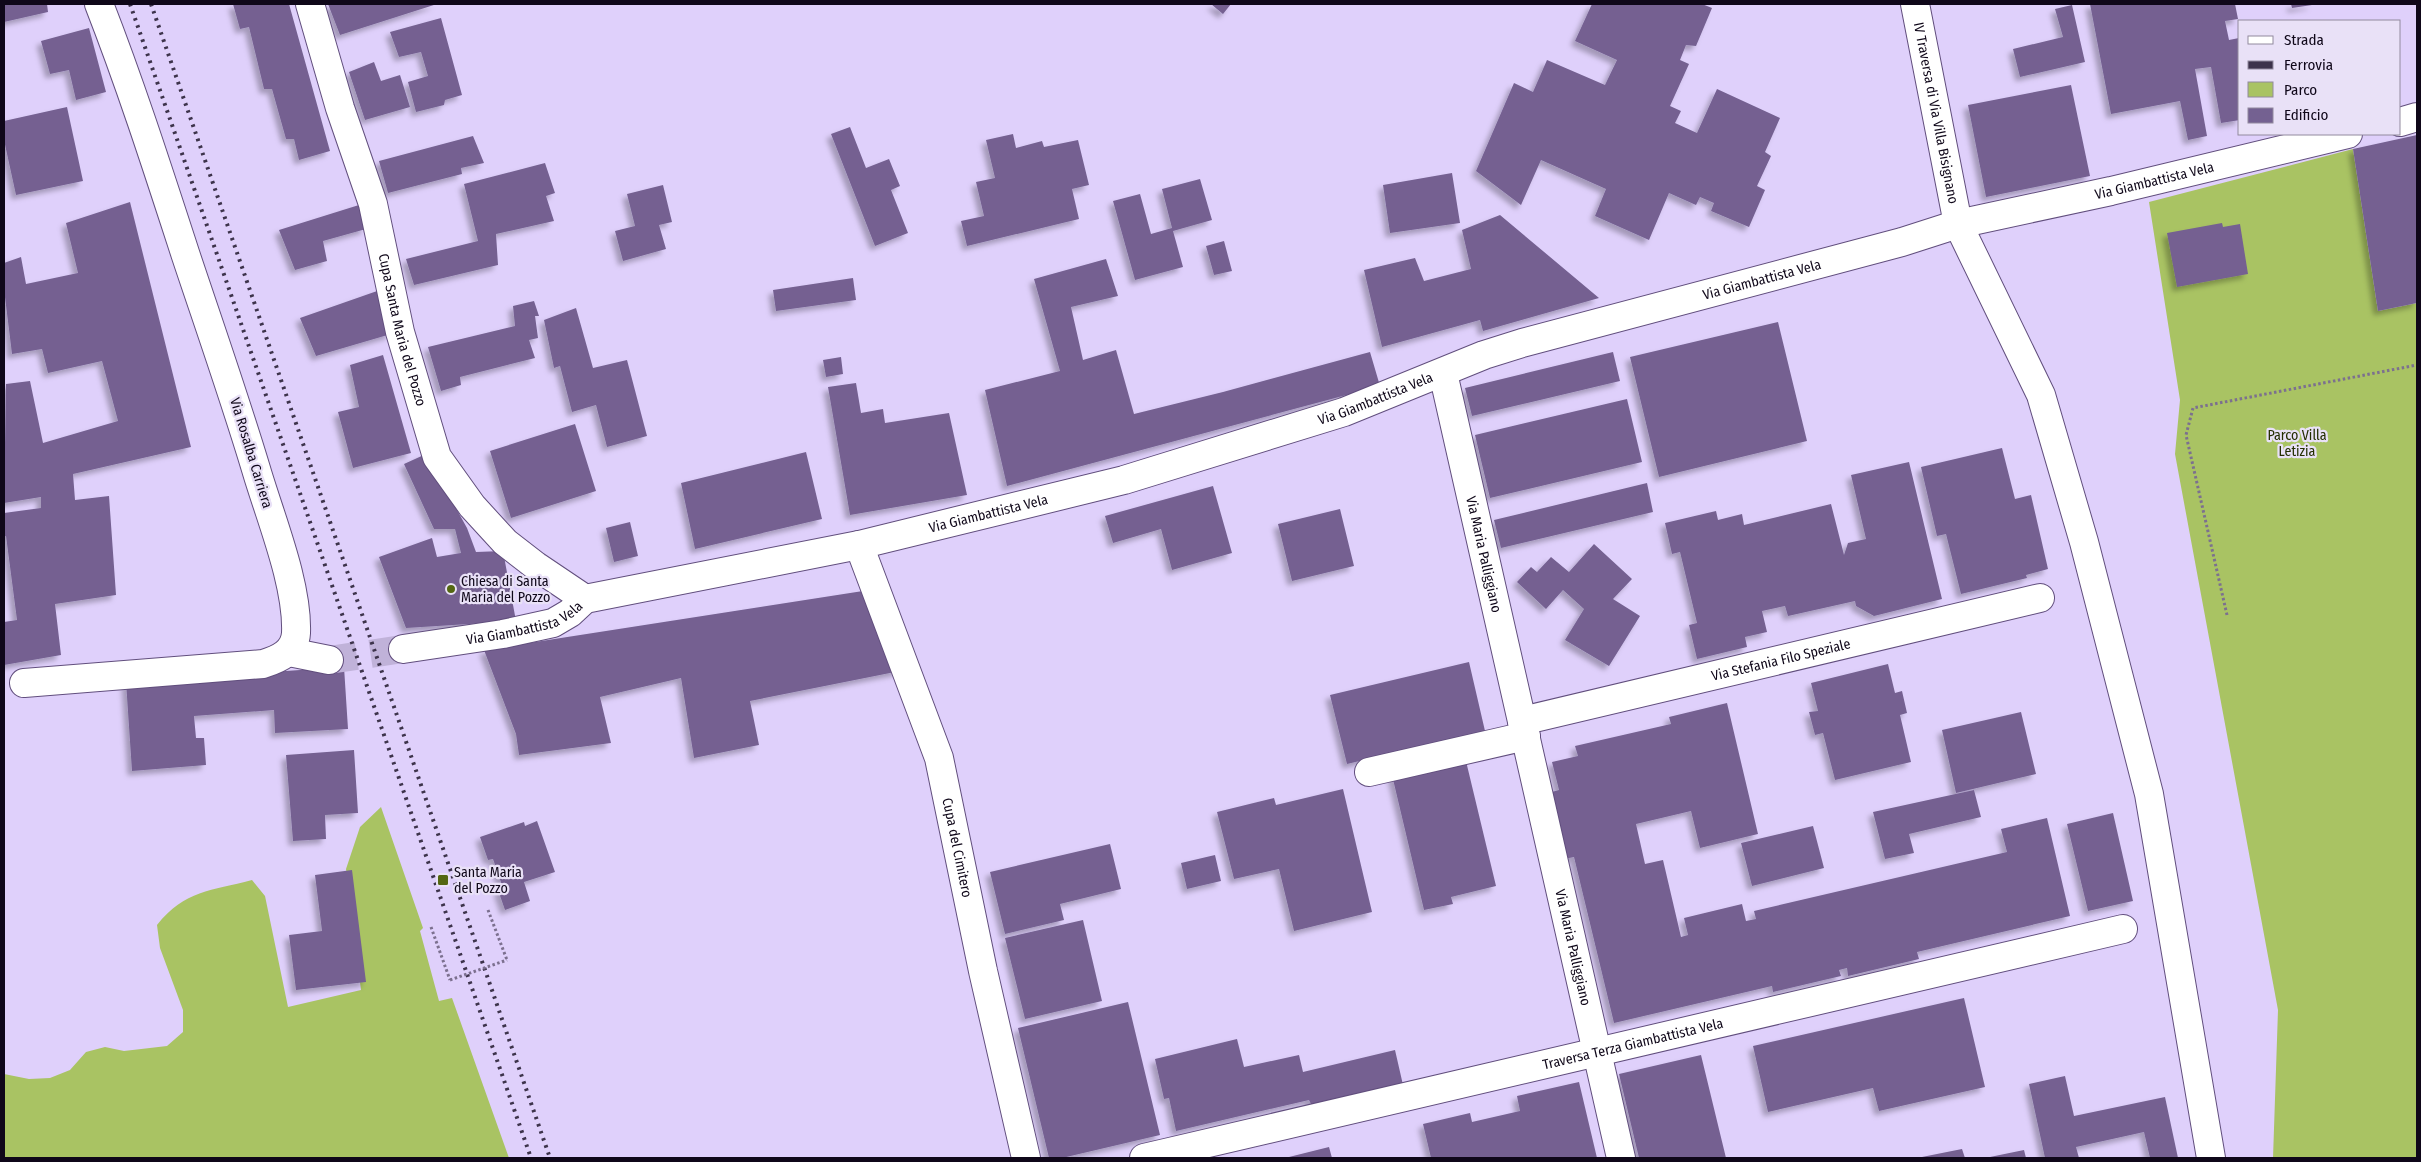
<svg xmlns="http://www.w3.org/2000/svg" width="2421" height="1162" viewBox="0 0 2421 1162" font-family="'Fira Sans Condensed',sans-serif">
<defs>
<filter id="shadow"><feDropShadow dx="-4.5" dy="4.5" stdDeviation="2.5" flood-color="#0004"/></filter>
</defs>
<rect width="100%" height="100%" fill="#dfd0fb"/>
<!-- green -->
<path fill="#a9c363" d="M2353,149L2378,311L2417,303V1158H2273L2278,1010L2175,454L2180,400L2149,202Z
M381,807L423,928L420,931L439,1001L452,998L509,1158H4V1074L29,1079L50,1078L70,1070L86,1052L105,1047L124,1051L167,1046L183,1032V1010L160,948L157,925C185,890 211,891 252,880L265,896L288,1007L361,990L346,869L360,827Z"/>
<!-- building -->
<path fill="#746191" filter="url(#shadow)" d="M4,4H47L48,12L4,22Z
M233,4H289L330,151L299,160L294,139H286L272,89H264L249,27L240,29Z
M328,4H437L340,35Z
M1211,4H1231L1223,14Z
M1592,4H1702L1712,8L1696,46L1686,45L1680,60L1689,64L1670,106L1681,111L1675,123L1697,133L1717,89L1780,118L1765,152L1771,156L1757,186L1765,190L1749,227L1711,211L1714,203L1700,197L1696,205L1669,193L1649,240L1595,216L1606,189L1541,160L1521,205L1476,171L1514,83L1533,92L1547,60L1605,85L1617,60L1575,41Z
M2090,4H2235L2238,19L2225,21L2229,40L2239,38L2240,41V120L2221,123L2211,67L2195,69L2207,136L2188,140L2180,101L2111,114Z
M2291,4H2312V5L2292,8Z
M2072,5L2085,62L2020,77L2013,49L2063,37L2055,9Z
M441,18L462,95L445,100L444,105L416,112L408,82L428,76L421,52L399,57L390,32Z
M89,28L106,92L76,100L69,70L50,74L41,41Z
M374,62L381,81L400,75L410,107L365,120L349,72Z
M2071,85L2090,176L1986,197L1968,105Z
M67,107L83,181L16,195L4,140V121Z
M850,127L866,168L889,159L900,186L891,190L908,233L875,246L831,134Z
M1013,134L1016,148L1042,141L1044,147L1078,140L1089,185L1072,189L1079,219L967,246L961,221L984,216L976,182L995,178L986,140Z
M2417,135V303L2378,311L2353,149Z
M473,136L484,163L461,168L462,174L388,193L379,161Z
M545,163L555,193L546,196L554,221L496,234L498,265L414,285L406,259L478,241L464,184Z
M1452,173L1460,223L1390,233L1383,185Z
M1200,179L1212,220L1173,231L1183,267L1135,280L1113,201L1140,194L1151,234L1172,228L1162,189Z
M663,185L672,222L659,225L666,249L623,261L615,231L635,226L627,194Z
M130,202L191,447L73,474L75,500L109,496L116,595L55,604L61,655L4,665V622L17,620L6,536L4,537V513L41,508V497L4,503L6,384L30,381L43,443L118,421L102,361L48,373L42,349L12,354L4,289V263L21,257L26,284L78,273L66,223Z
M359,205L366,229L323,241L327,261L295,270L279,230Z
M1500,215L1599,298L1483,331L1480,320L1382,347L1364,270L1415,258L1424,281L1471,269L1462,230Z
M2222,223L2223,227L2240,224L2248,274L2177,287L2167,233Z
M1224,241L1232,271L1214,275L1206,246Z
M1106,259L1118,296L1071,307L1083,360L1116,350L1134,414L1223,392L1370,352L1380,386L1007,486L985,390L1060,371L1034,279Z
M853,278L856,300L776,311L773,290Z
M380,290L391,334L316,356L300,318Z
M534,301L539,316H535L538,338L529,340L535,358L460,377L461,385L441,391L428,347L515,326L513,306Z
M576,308L593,368L627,360L647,436L607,447L596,405L572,412L560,366L554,368L544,320Z
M1778,322L1807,441L1659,477L1630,357Z
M1613,352L1620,381L1472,416L1465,388Z
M383,355L411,453L353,468L338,412L359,407L350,365Z
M841,357L843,374L826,377L823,360Z
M856,383L861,413L883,409L885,423L949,413L967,495L850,515L828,387Z
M1627,399L1642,462L1490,498L1475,435Z
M575,424L596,491L511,518L490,451Z
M2002,448L2015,499L2031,495L2048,569L2026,575L2027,578L1961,594L1946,534L1937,536L1921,467Z
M806,452L822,519L695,549L681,483Z
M426,454L467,528L476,552L503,551L516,621L406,628L379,557L432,538L437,557L461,553L455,529H434L404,464Z
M1909,462L1942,599L1874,616L1856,606L1855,601L1788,616L1785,606L1762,611L1767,632L1745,637L1747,647L1697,659L1689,625L1697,623L1680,552L1672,554L1665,523L1716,511L1718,520L1742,514L1744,525L1831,504L1844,555L1848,543L1866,539L1851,475Z
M1647,483L1653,512L1501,548L1494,520Z
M1213,486L1232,553L1172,570L1161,529L1113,543L1105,516Z
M1340,509L1354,566L1292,581L1278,524Z
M630,522L638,556L614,562L606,528Z
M1594,544L1632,579L1613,599L1640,616L1609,666L1565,640L1584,609L1563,590L1546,609L1517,582L1531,567L1537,572L1551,557L1569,572Z
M863,591L900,671L750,701L759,745L694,758L681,678L600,697L611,743L519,755L516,734L484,650Z
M1469,662L1485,731L1347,764L1330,695Z
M1888,664L1895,693L1902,691L1907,713L1900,715L1911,762L1835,780L1823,733L1815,735L1809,712L1818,711L1811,683Z
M344,667L348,729L275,733L274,710L194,716L196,738H204L206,765L132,771L126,682Z
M1727,703L1758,834L1700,848L1691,811L1636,824L1645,864L1663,860L1681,937L1688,935L1684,918L1742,904L1746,921L1756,919L1754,911L2007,852L2001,829L2047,818L2070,916L1917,952L1919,959L1848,976L1847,968L1839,970L1841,976L1773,992L1772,986L1614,1023L1574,857L1564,859L1548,793L1559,790L1552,762L1578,756L1575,746L1671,724L1669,717Z
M2021,712L2036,774L1956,793L1942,730Z
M354,750L358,813L325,815L326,839L293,841L286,755Z
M1465,757L1496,886L1451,897L1453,904L1424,910L1392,775Z
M1343,789L1372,912L1294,931L1279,869L1234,879L1217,812L1274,798L1276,805Z
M1974,790L1981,817L1909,834L1914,853L1885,859L1873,812Z
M2113,813L2133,901L2088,911L2067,824Z
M537,821L555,872L524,882L530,901L505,910L498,890L503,888L493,859L488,860L480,837L524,822L525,826Z
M1813,826L1824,868L1752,886L1741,843Z
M1110,844L1121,889L1060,904L1064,920L1005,934L990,872Z
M1215,855L1221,881L1187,889L1181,863Z
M352,870L366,982L296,990L289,935L322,931L315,875Z
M1083,920L1102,1001L1025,1019L1005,938Z
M1964,998L1985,1087L1879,1111L1873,1088L1768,1112L1753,1046Z
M1128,1002L1160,1135L1062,1158H1049L1018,1028Z
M1237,1039L1244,1067L1299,1055L1303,1072L1395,1050L1403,1085L1312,1106L1309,1100L1176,1131L1169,1098L1164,1099L1155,1059Z
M1701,1055L1726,1158H1639L1619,1074Z
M2065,1076L2074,1116L2165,1097L2178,1158H2150L2144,1132L2076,1147L2079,1158H2045L2029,1084Z
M1579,1082L1597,1158H1431L1423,1124L1470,1113L1472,1122L1520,1111L1517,1096Z
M1329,1147L1332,1158H1285Z
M1962,1149L1965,1158H1923L1922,1157Z
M2024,1150L2026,1158H1990V1157Z"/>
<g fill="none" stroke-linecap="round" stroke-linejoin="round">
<!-- minor-tunnel -->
<path stroke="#c0b2d9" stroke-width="28" stroke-dasharray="28 14" stroke-linecap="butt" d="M329,660L403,649"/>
<defs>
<g id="minor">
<path id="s1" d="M310,4L340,108L373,204L400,332L437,457L472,506L505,542L536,566L585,599"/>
<path id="s2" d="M1915,4L1958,224L2041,395L2084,542L2149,794L2211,1158"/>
<path d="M2400,122L2417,117"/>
<path id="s3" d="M1443,373L1621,1158"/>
<path id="s4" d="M859,545L939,758L983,971L1026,1158"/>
<path id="s5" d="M403,649L503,634L553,623L570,613L585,599L859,545L1124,480L1344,412L1484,355L1522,343L1902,242L1958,224L2111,191L2348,134"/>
<path d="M289,652L329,660"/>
<path d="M24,683L263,664C279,659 295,652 296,633C298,584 270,517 256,469C234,396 209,325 185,253C158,170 131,86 99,4"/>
<path id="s6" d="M1522,721L2040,598"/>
<path d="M1369,772L1526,736"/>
<path id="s7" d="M1144,1158L2123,929"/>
</g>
</defs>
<!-- minor casing -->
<use href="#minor" stroke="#614e7d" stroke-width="30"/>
<!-- path -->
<path stroke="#7c708f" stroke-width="3" stroke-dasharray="2.5 2.5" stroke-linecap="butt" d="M2227,615L2186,435L2193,408L2417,365
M488,910L507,960
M431,927L450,980"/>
<!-- minor -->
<use href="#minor" stroke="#fff" stroke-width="28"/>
<!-- rail -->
<path stroke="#3d334b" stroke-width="4" stroke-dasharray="2.5 5" stroke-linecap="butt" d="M130,4L531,1158
M151,4L550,1158"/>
<!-- path-bridge -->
<path stroke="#7c708f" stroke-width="3" stroke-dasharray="2.5 2.5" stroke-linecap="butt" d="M450,980L507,960"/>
</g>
<!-- markers -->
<g fill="#546712" stroke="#e9e1f7" stroke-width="2">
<circle cx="451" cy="589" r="5"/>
<rect x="437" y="874" width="12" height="12" rx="2.5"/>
</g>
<g text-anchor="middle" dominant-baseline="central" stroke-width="4.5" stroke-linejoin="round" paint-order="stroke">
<!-- street labels -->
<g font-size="14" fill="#0f0719" stroke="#e9e1f7">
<text stroke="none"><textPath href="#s2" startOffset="111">IV Traversa di Via Villa Bisignano</textPath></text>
<text stroke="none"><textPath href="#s5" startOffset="1819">Via Giambattista Vela</textPath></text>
<text stroke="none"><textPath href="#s5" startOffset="1414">Via Giambattista Vela</textPath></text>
<text stroke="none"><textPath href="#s1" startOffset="339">Cupa Santa Maria del Pozzo</textPath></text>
<text stroke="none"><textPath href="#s5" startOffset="1009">Via Giambattista Vela</textPath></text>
<text transform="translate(251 453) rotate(73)">Via Rosalba Carriera</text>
<text stroke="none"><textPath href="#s5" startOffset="605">Via Giambattista Vela</textPath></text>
<text stroke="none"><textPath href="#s3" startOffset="186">Via Maria Palliggiano</textPath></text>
<text stroke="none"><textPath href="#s5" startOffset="125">Via Giambattista Vela</textPath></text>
<text stroke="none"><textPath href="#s6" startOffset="266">Via Stefania Filo Speziale</textPath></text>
<text stroke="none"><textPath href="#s4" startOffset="319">Cupa del Cimitero</textPath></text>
<text stroke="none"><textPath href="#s3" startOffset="589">Via Maria Palliggiano</textPath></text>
<text stroke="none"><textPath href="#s7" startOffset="502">Traversa Terza Giambattista Vela</textPath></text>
</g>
<!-- park labels -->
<g font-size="14" fill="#242e00" stroke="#e9e1f7">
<text x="2297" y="435">Parco Villa<tspan x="2297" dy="16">Letizia</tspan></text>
</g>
<!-- poi labels -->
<g font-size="14" fill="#0f0719" stroke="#e9e1f7" text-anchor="start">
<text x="461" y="581">Chiesa di Santa<tspan x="461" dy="16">Maria del Pozzo</tspan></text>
<text x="454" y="872">Santa Maria<tspan x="454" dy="16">del Pozzo</tspan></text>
</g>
</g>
<!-- border -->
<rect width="2421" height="1162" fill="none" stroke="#0f0719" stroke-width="10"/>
<!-- legend -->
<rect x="2238" y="20" width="162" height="115" fill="#e9e1f7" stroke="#928a9e"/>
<rect x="2248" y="36" width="25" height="8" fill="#ffffff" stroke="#928a9e"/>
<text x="2284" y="45" font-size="15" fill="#0f0719">Strada</text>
<rect x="2248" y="61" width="25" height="8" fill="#3d334b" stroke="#928a9e"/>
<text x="2284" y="70" font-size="15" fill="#0f0719">Ferrovia</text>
<rect x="2248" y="82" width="25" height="15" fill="#a9c363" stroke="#928a9e"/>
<text x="2284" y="95" font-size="15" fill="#0f0719">Parco</text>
<rect x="2248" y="108" width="25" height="15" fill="#746191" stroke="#928a9e"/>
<text x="2284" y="120" font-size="15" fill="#0f0719">Edificio</text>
</svg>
